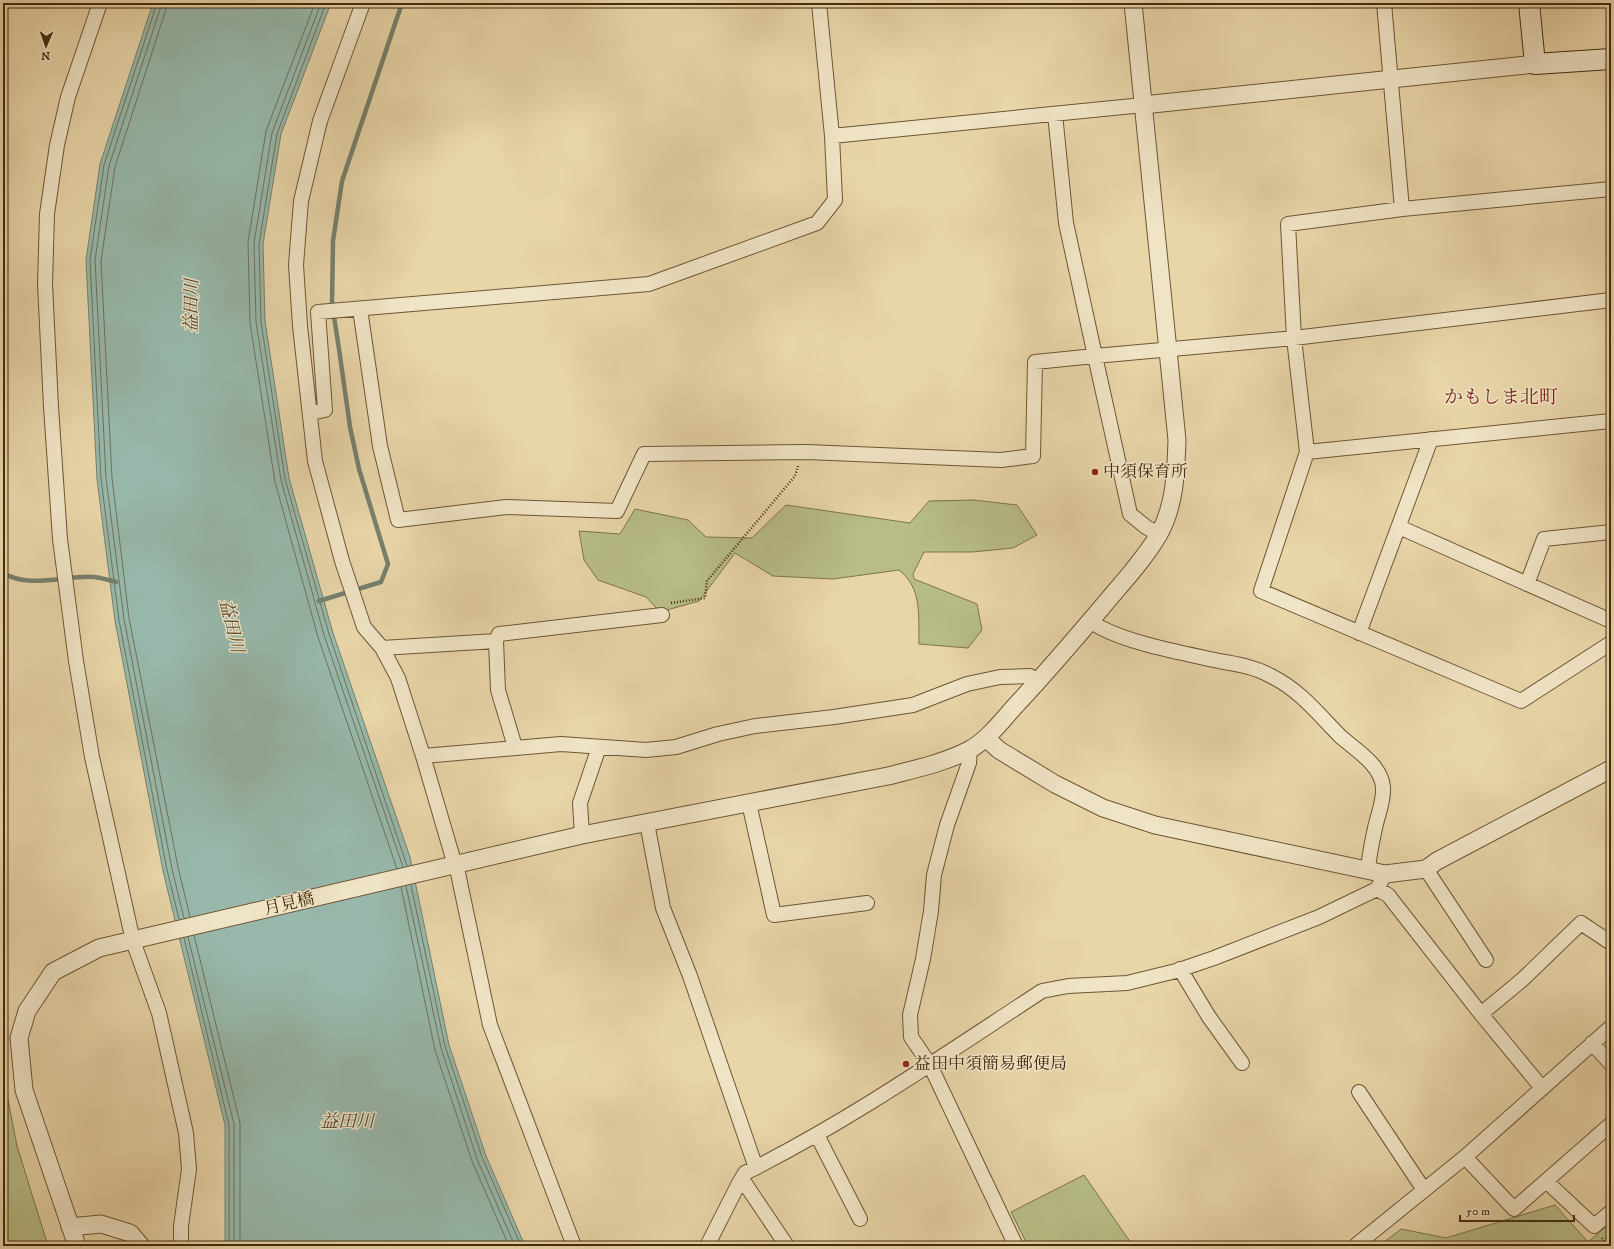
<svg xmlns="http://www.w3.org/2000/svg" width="1614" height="1249" viewBox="0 0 1614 1249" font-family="'IM FELL DW Pica','Noto Serif JP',serif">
<rect width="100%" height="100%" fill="#e8d5a8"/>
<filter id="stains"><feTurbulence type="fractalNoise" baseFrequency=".005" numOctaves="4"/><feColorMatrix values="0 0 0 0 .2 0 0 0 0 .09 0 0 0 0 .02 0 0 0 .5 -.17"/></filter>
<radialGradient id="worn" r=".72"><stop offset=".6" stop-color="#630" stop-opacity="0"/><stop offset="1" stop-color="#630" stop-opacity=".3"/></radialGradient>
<!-- green -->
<path fill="#b8bd86" stroke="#7e744a" d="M973,500L1017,505L1037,535L1013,548L972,552H924L913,574L914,579L977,604L982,630L968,648L919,644C918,616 923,589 899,570L833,579L773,576L735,553L699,601L660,612L646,597L598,580L584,560L579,531L620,534L635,509L688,520L706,537L752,538L786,505L910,523L929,501Z
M3,1074L17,1146L48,1246H3Z
M1084,1175L1133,1246H1028L1011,1212Z
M1555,1205L1588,1242L1611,1222V1246H1379L1401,1229L1446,1238Z"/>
<!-- water -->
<path fill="#97b8ab" stroke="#76806d" d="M153,3H331L281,134L263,244L265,321L289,478L333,633L410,857L449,1045L486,1156L525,1246H225V1125L163,871L115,621L97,479L86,260L100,164Z"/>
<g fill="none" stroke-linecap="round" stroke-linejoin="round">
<!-- shore -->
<path stroke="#6e725d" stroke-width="1" d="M157,3L104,165L90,260L101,479L119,620L167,870L179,919
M162,3L109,166L95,260L106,478L124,619L172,869L184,918
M168,3L115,167L101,261L112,478L129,618L178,867L190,917
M315,3L266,131L248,242L250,323L275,482L318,637L397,869
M321,3L272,133L254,243L256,322L281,480L324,635L403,867
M326,3L277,134L259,244L261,322L285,479L329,634L407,866
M411,885L445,1046L482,1157L521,1246
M406,886L441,1048L477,1159L515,1246
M401,887L435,1050L472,1161L509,1246
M194,935L240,1123V1246
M188,937L234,1124V1246
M184,938L229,1125V1246"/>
<!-- stream -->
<path stroke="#76806d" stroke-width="4.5" d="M3,573C29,589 66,575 94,577C101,578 109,580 116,582
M319,601L381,582L388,564L359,469L350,427L339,349L332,303L333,241L342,181L402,3"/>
<defs>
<path id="minor" d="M100,3L68,97L57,145L47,214L45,284L51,407L60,539L76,661L92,757L133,941L159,1013L186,1133L189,1169L181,1226V1246
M363,3L320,121L301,201L296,265L300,326L315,461L342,561L364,627L382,648L398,678L423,756L452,855
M819,3L832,136L1143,105
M1384,3L1402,209
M1055,114L1066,223L1095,356L1294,338L1611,300
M1611,189L1402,209L1288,224L1294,338L1307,452L1261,591L1521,701L1611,643
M360,309L380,446L398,520L506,507L617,511L644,454L806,452L1001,460L1033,456L1035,362L1095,356L1130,514L1146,527L1159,534
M310,413L325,410L318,312L649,284L817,223L835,200L832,136
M1307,452L1611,421
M1399,527L1611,621
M1527,584L1544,539L1611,532
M1090,621C1119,642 1183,653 1219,661C1237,664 1255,667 1271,676C1301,691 1318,714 1341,737C1356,750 1381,765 1383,787C1384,801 1378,814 1375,828C1372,842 1369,856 1368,870
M1359,633L1431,439
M496,641L499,634L662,615
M382,648L496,641L498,690L515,747
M970,750L969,763L947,825L934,875L931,911L923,959L910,1015L911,1037L930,1065L1016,1246
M423,756L561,744L646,750L676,747L718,734L755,726L834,717L913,705L967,684L1000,677L1030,676L1039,681
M749,803L774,915L867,903
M647,823L663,908L690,976L756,1168
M582,835L580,803L599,747
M1426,869L1486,960
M458,873L490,1025L574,1246
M1377,889L1388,895L1481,1014L1542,1088
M1180,969L1209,1017L1242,1063
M1481,1014L1522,980L1581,923L1611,943
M1592,1043L1611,1064
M1359,1092L1424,1190
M817,1135L860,1219
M1465,1157L1514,1209L1546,1181L1594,1226L1611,1212
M742,1179L787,1246
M1546,1181L1611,1124
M707,1246L739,1183L745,1173C849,1121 944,1055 1042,991L1068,986L1127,983L1176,971L1214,958L1319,917L1377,889L1385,874
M1355,1246L1465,1157L1611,1027"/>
<path id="tertiary" d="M1143,105L1535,64
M986,738L999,750L1055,784L1103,808L1155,825L1385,874L1426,869L1437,861L1611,769
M70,1227L101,1224L130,1233L141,1246
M77,1246L24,1090L19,1038L27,1011L53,972L99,948L582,835L888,776C915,769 944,763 969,750C988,740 1003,719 1017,704C1047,672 1075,639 1103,606C1122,583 1144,560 1159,534C1175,506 1176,471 1177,440L1133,3"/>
<path id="secondary" d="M1529,3L1535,64L1611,59"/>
</defs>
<!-- minor casing -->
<use href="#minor" stroke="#6d5635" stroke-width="16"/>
<!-- tertiary casing -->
<use href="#tertiary" stroke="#6d5635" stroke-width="19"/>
<!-- secondary casing -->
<use href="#secondary" stroke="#442b0f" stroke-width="22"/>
<!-- path -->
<path stroke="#442b0f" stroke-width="2.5" stroke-dasharray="1 2" stroke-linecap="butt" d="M671,603L705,598L707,581L795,476L798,466
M1602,1238L1607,1246"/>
<!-- minor -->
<use href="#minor" stroke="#f0e4c6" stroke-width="14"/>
<!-- tertiary -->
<use href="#tertiary" stroke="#f0e4c6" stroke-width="17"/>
<!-- secondary -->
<use href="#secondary" stroke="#f0e4c6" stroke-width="20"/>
</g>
<!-- markers -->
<g fill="#8f2418" stroke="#f0e4c6" stroke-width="1.5">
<circle cx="1095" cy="472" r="4"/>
<circle cx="906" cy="1064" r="4"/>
</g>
<g text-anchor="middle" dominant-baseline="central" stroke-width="3" stroke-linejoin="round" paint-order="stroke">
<!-- poi labels -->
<g font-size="17" fill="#442b0f" stroke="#f0e4c6" text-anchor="start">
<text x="1103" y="472">中須保育所</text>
<text x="914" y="1064">益田中須簡易郵便局</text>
</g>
<!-- street labels -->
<g font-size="17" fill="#442b0f" stroke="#f0e4c6">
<text transform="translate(289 904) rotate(-13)">月見橋</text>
</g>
<!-- water labels -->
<g font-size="18" font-style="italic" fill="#55472e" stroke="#f0e4c6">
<text transform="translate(192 306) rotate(-89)">益田川</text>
<text transform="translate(231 626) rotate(77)">益田川</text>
<text x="347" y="1122">益田川</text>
</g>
<!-- quarter labels -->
<g font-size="19" fill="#7a1f14" stroke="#f0e4c6">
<text x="1501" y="397">かもしま北町</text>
</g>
</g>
<!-- margin -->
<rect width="1614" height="1249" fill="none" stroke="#e8d5a8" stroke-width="16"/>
<rect x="4" y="4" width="1606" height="1241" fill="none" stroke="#442b0f" stroke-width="2"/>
<rect x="8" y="8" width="1598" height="1233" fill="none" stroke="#442b0f"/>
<!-- north arrow -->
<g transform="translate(46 46) rotate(182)" stroke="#f0e4c6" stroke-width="3" paint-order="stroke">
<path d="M0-3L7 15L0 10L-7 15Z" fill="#442b0f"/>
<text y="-6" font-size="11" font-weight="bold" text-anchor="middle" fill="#442b0f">N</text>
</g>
<!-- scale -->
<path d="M1460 1215v6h114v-6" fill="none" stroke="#442b0f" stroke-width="2"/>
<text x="1466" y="1215" font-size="12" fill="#442b0f" stroke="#f0e4c6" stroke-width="3" paint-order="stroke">50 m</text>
<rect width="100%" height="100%" filter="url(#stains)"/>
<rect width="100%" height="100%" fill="url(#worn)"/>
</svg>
